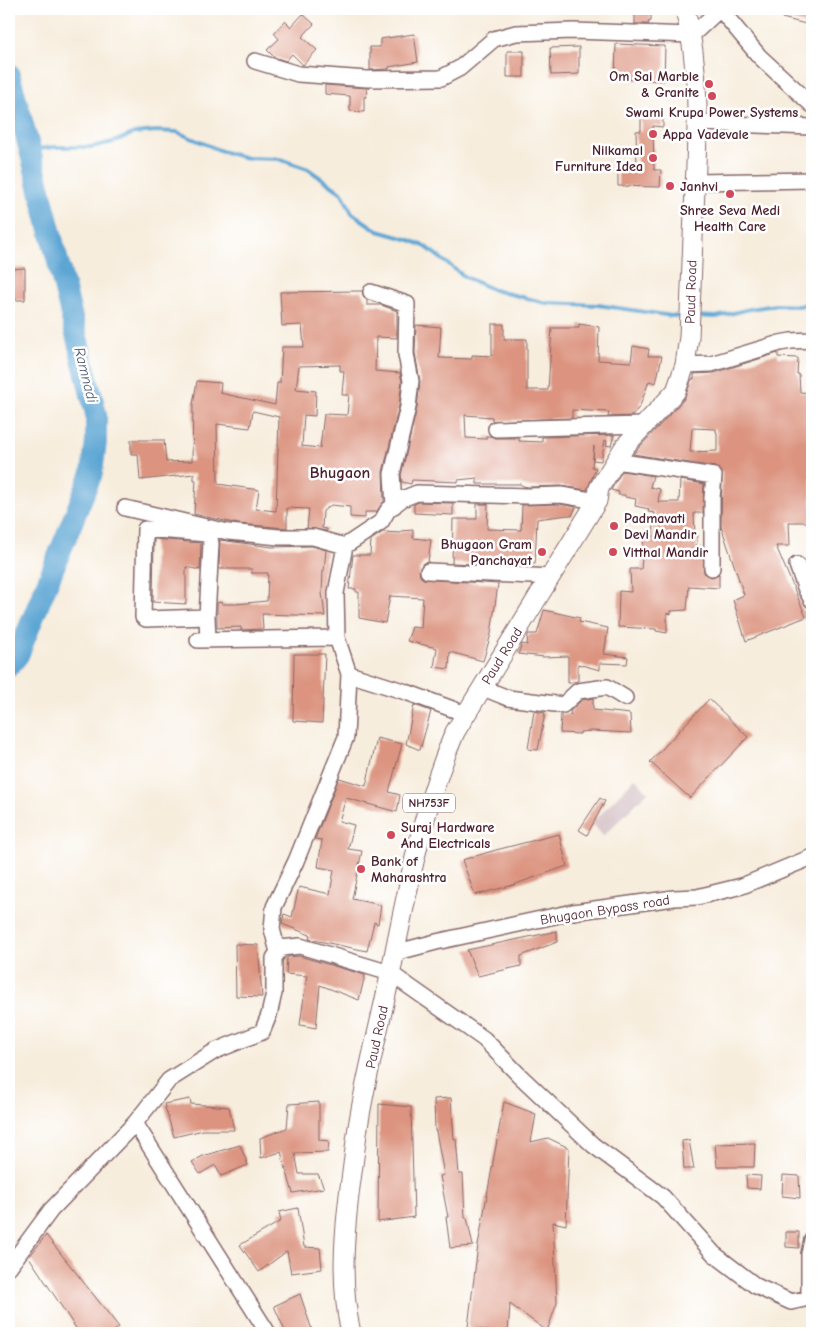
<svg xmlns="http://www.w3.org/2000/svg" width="821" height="1342" viewBox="0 0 821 1342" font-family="'Comic Neue',sans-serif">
<rect width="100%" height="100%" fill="#fff"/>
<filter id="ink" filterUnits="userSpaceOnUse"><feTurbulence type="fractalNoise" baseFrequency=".02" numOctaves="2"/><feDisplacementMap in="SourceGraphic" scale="10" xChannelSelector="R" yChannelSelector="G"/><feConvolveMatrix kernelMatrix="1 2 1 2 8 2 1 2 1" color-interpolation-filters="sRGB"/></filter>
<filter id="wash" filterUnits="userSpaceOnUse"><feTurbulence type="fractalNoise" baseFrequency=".0096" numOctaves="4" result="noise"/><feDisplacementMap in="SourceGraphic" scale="20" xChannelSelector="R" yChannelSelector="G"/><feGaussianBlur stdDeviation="1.12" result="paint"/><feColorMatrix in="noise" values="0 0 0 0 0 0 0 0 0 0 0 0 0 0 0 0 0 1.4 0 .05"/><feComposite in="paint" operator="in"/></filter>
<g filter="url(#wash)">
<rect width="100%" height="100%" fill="#f7eddd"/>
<!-- industrial -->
<path fill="#d2bec3" d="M635,778L648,792L603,836L594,825V821Z"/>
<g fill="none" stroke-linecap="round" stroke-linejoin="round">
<!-- stream -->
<path stroke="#5da6d4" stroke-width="4" d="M30,150L55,147H92L113,142L135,133L156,131L177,132L224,152L247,158L279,159L308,169L342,193L352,213L378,231L410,240L426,247L465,277L494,290L546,303L598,305L672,316H685
M694,316L716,317L750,309L776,305L800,306L812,301"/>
<!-- river -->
<path stroke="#5da6d4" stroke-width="22" d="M9,74L30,150L96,414V442L92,473L18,655L9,666"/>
</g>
<g id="blocks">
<!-- building -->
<path fill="#dc9480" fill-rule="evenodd" d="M635,9H651V21L648,22L649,24H635Z
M784,9H810L806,24L782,18Z
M303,14L314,24L302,37L317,50L303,65L292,54L286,61L274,57L267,50L279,39L274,33L285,21L291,27Z
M414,34L418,62L389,67V69L370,70V47H380V39Z
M616,44L665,46L664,81L615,79Z
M579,47V74L551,75L550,48Z
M507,51H524V77H507Z
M325,85L367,88L366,97H364V112L350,111V96L325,94Z
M641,113H663V127L653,126L654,170H661L660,187L618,186V166H637L636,131H641Z
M25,268V300H9V269Z
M362,291L364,298L367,300V305H381L397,311V338L376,337L375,371L400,373L402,381L399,405L383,472L384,501L376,512H365V518L350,517V507L331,505L323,511L322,528L327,529V531L307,528L309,509L287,508V528L238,524L194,514L196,480H194V474L140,480L138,454H131V440H164L166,462L192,461L193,405L197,381L221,383L220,393L275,405L277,383H280L282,347H304L302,325L282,326L280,292ZM340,365V371H344L342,395H349L347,415L324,414L320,448L302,446L304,415L315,416L316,391L296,389L299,366ZM253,411L279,417L276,511L256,509L259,490L218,484L217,424L250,428Z
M492,324H504V339H527V390H548L552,328H579V324L599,327L598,360L631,362L633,346L649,349L648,356H662L656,383L649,381L640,406L632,416L608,417L609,412L572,410V418L492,421V417L465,415L466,438L486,439V436H490L496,438H519V441L542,442V437L614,435L611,446L606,445L607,441L605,440L601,461L593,460L594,446L592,467L596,468L587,490L561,486L528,487L523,486L520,484H477V478L458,480V482L412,480L411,484L402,482L401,475L417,408L420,382L415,353L416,325L441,327L439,358L472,359V355L492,356Z
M778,353V357L798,358L797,374H799L800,392L812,393V450H810L812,522H789L790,546H776L806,617L746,641L733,600L744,595L721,526L722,472L715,467L633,454L684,399L692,379H694V374L714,373ZM692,428L716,429V432H717V451L690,452Z
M622,471L653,476L650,487L660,489L658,502H679L680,480L704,484L703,513H694L695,535H698L696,548L703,549L704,573L712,577L719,574V588L689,586L687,610L671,611V614L667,613V633L656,631V629L618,627L619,591L631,592L630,569H641L644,537H653L655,513L648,512L649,509L635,506L636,499L625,497V495H618L619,492L611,490Z
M419,502L453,503V515L414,513V504Z
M477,504H488L487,529L521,530L522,505L560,504L576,507L572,516L568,515L537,519L535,564L513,563V566L452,563L453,519H477Z
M413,530V538L431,540L428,562L423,563L419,570L420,576L423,579L498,584L491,634L483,661L450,652L449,669L434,667L437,648L407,641L412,627L421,628L423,598L390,596L385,623L359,618V592H356V589H349L353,555H370L371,540L383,532L401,533V531Z
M154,539L201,543L200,570L186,567V604L153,602Z
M220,540L272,547L312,546L326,550L324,571H323L322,593L325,616L262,614L263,629L241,630V627L217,628V603L222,602V604H236L267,601L268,573H251L252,569H219Z
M544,610L580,618L579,622L608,628L604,654L628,657L627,664L600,663V670L578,664V681L568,683V656L544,657L518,654L522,644L527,645L528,634H537Z
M294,654H325L322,723L293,721Z
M593,698V710L630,714L631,733L592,731L580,732V734L560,733L561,714L571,715L570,711L582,700Z
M709,699L748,737L690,798L650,762Z
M414,705L431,711L420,750L406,744Z
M534,711L545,713L538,750L528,749Z
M377,738L402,744L389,792L400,795L397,812L346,798L339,821L354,825L348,849L362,851L352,899L381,905L378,924L374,922L367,951L309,939L310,935L282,924L284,914L292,917L299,887L330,894L334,870L318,867L322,840L315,839L339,778L366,786Z
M600,798L605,801L587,835L579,830Z
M559,834L567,866L510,886L475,895L462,860L496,850Z
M557,931V942L521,956V966L478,976L467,950Z
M235,944L258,945L262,997L236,996Z
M299,956L365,975L359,1000L320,985L316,1028L300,1025L307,976L286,974L287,957Z
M451,1098L454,1139H456L459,1174H463L465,1218H467L473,1246L450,1248L446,1217H448L440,1176L444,1175L436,1131H435L434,1099Z
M190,1099L191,1104L229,1107L234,1130H203L174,1137L164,1104Z
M319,1102V1140L329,1141L328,1152L295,1153L299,1174H318L324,1188L293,1193L281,1152L261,1158L260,1138L287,1128L289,1104Z
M504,1102L536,1114L531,1142L548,1138L569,1148L566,1225L553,1222L557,1303L547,1331L510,1304L508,1333H500L468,1327L478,1245Z
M379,1104L411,1107L414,1217L378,1222Z
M689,1140L694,1169H684L682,1141Z
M755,1143L754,1167H717L715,1144Z
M240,1145L248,1165L221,1176L215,1165L200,1174L192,1162L203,1156Z
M746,1175L761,1176L760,1189L747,1188Z
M783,1175L799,1176L800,1198L782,1196Z
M298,1208L304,1247L320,1248L322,1269L291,1273L287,1251L259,1272L240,1245L281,1221L279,1212Z
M786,1232H799V1248L786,1247Z
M46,1235L119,1327L112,1333H79L29,1257Z
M300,1294L313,1333H286L274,1306Z"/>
</g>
</g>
<g filter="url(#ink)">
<use href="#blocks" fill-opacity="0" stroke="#876769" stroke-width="1"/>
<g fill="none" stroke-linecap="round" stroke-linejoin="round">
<defs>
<path id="minor" d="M720,9L759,56L812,105
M255,61L298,74L367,79L441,78L460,68L494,39L516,33L573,31L692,35L720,9
M698,123L812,127
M695,182L812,180
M371,292L407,304L406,354L411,381L408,407L392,474L394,506
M685,365L711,364L780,343L791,341L812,340
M496,429L643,425
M616,461L714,476L712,498V568
M125,508L228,532L279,537H313L345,546
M797,565L806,590L812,600
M428,571L551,577
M207,617L146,619L143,617L145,529L207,534L210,538L211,544L207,617L208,640
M198,640L337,638
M349,674L337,638L336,593L345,546L381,522L388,510L402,499L417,493L528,496L561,495L597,501
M483,688L508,698L563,705L578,691L607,687L625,698
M278,952L272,929L274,907L296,861L346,737L349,674L406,692L466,714
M394,953L436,942L573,912L674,898L697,897L742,886L812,857
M135,1123L268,1333
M9,1267L51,1210L135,1123L169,1080L215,1051L262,1032L269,1015L274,993V958L281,948L300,946L390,973L484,1039L519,1075L593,1145L663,1197L714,1254L756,1286L791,1302L809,1298V1254L812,1240"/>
<path id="major" d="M351,1333C340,1286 344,1235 350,1187C353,1167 355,1147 358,1127C365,1081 377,1036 387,990C405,903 420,813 455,732L597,501L599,488L625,446L676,391L685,365L689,337C691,287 693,238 695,188C698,128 700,68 685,9"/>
</defs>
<!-- minor casing -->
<use href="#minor" stroke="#876769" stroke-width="18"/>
<!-- major casing -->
<use href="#major" stroke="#876769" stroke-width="21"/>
<!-- minor -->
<use href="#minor" stroke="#fff" stroke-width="15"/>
<!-- major -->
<use href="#major" stroke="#fff" stroke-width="19"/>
</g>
</g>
<!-- markers -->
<g fill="#d1495b" stroke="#fff" stroke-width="2">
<circle cx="709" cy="84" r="5"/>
<circle cx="712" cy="96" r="5"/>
<circle cx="653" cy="134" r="5"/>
<circle cx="653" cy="158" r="5"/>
<circle cx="670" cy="186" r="5"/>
<circle cx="730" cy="194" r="5"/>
<circle cx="614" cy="526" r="5"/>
<circle cx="542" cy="552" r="5"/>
<circle cx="613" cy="552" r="5"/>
<circle cx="391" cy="835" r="5"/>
<circle cx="361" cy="869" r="5"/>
</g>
<g text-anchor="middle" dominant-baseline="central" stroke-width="5" stroke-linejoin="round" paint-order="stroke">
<!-- shield labels -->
<rect fill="#fff" stroke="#80626b" stroke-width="1" x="403" y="793.5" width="52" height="19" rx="4"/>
<g font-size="12" font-weight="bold" fill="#4a1f2b">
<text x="429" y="803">NH753F</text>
</g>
<!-- poi labels -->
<g font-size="14" font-weight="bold" fill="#4a1f2b" stroke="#fff" text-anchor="start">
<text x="699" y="76" text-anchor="end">Om Sai Marble<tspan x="699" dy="16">&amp; Granite</tspan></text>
<text x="712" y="112" text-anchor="middle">Swami Krupa Power Systems</text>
<text x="663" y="134">Appa Vadevale</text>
<text x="643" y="150" text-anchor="end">Nilkamal<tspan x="643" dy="16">Furniture Idea</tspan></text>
<text x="680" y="186">Janhvi</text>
<text x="730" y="210" text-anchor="middle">Shree Seva Medi<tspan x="730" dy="16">Health Care</tspan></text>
<text x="624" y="518">Padmavati<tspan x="624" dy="16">Devi Mandir</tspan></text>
<text x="532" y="544" text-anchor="end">Bhugaon Gram<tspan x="532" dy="16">Panchayat</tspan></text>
<text x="623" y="552">Vitthal Mandir</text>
<text x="401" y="827">Suraj Hardware<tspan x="401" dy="16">And Electricals</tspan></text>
<text x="371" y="861">Bank of<tspan x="371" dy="16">Maharashtra</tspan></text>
</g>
<!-- street labels -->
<g font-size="14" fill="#4a1f2b" stroke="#fff">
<text transform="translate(691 292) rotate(-88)">Paud Road</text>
<text transform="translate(502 656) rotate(-58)">Paud Road</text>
<text transform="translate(605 910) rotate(-9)">Bhugaon Bypass road</text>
<text transform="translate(377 1037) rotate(-78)">Paud Road</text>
</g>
<!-- water labels -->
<g font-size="15" font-style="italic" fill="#535c77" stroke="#fff">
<text transform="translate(86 375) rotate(76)">Ramnadi</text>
</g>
<!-- quarter labels -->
<g font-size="16" font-weight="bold" fill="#4a1f2b" stroke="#fff">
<text x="340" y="473">Bhugaon</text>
</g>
</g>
<!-- margin -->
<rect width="821" height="1342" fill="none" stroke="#fff" stroke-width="30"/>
</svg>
